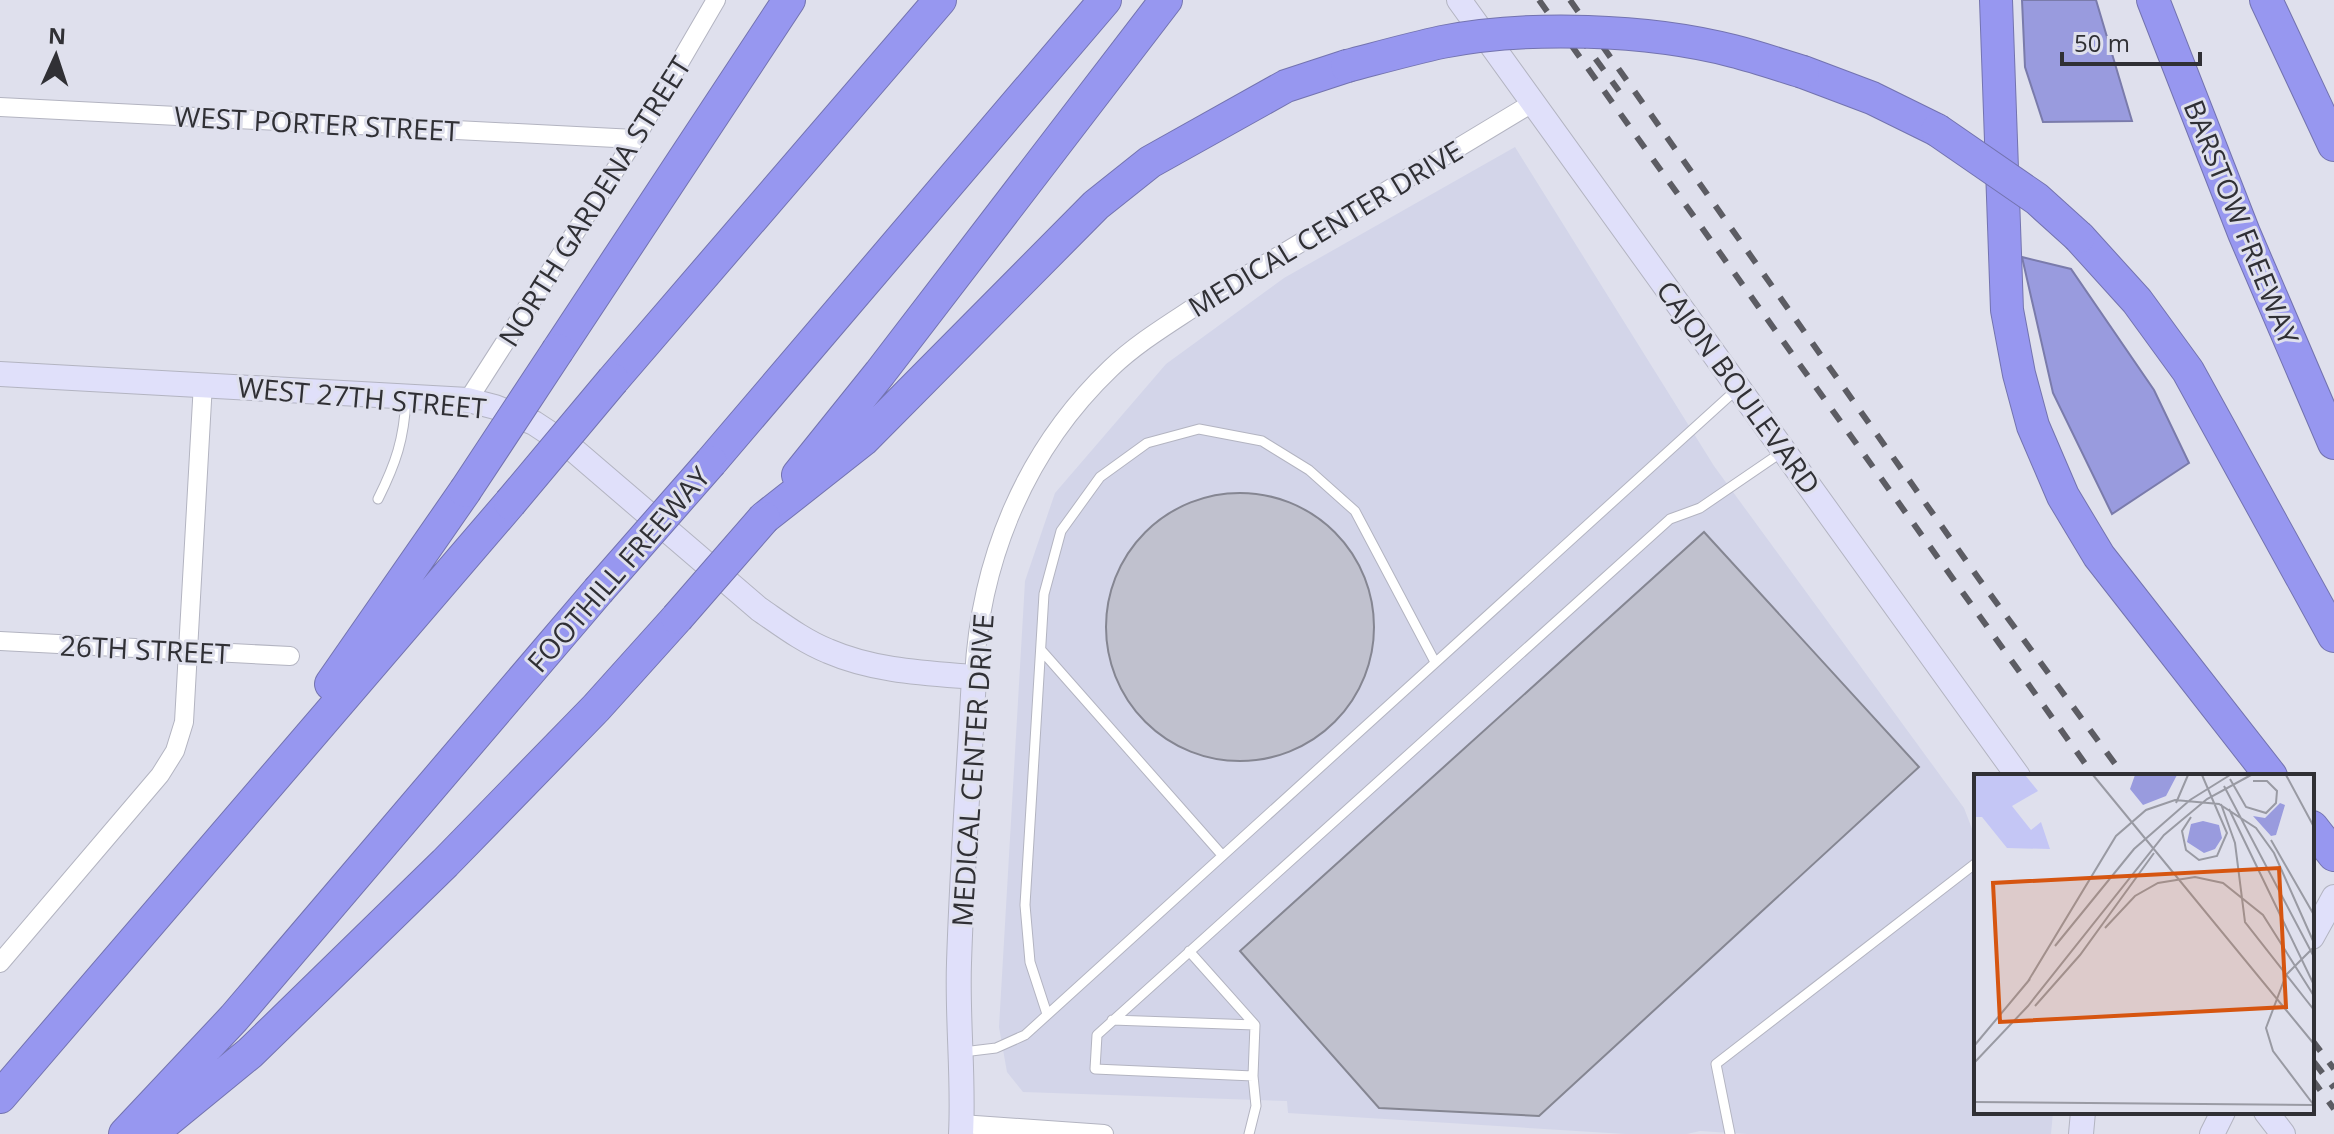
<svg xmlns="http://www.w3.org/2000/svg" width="2334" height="1134" viewBox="0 0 2334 1134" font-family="'Open Sans',sans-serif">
<rect width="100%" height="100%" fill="#dfe0ed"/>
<!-- built -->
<path fill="#d3d5e9" d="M1515,147L1714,466L1964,808L1976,839V1112H2053L2051,1134H1747L1700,1131L1687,1134H1625L1288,1113L1287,1101L1023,1092L1007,1072L999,1027L1025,581L1055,493L1166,364L1284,278Z"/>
<!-- water -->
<path fill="#999bde" stroke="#7a7bab" stroke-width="2" d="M2022,0H2096L2132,121L2043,122L2025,67Z
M2022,257L2071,269L2154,390L2189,463L2112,514L2053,393Z"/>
<!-- building -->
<path fill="#c0c1ce" stroke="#858692" stroke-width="2" d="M1106 627a134 134 0 1 1 268 0a134 134 0 1 1-268 0Z
M1704,532L1919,767L1539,1116L1379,1108L1240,951Z"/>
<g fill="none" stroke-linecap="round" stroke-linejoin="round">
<defs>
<path id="lane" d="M378,499C396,463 404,439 406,399
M1041,650L1222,855
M1189,951L1255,1025L1253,1076
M1047,1014L1030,962L1025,905L1044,594L1061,531L1100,477L1147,443L1199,429L1262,441L1309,470L1355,511L1435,662
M1112,1020L1255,1025
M963,1052L996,1048L1025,1035L1736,390
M1249,1134L1256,1106L1253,1076L1095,1069L1097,1035L1670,519L1700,508L1782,452
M1730,1134L1716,1064L1976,863"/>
<path id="street" d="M0,107L635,139
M468,400L635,139L716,0
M0,641L290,656
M974,677C980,560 1025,450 1111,368C1137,343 1169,324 1199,304L1534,102
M0,963L160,775L175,751L184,722L203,383
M961,1124L1104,1134"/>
<path id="secondary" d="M1459,0L2018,776
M0,374L468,400L495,407L534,423L569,446L759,609C781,624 803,641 828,651C874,671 924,673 974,677C969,772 962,868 959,963C957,1020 964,1077 961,1134
M2312,937L2334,897
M2266,1112L2283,1134
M2081,1134L2083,1112
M2212,1134L2223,1112"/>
<path id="highway" d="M1996,0L2007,310L2019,374L2033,426L2063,496L2099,556L2271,776
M2153,0L2244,233L2334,443
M2266,0L2334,145
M1803,72L1872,98L1937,130
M2079,237L2137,301L2188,371L2334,636
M558,350L789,0
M613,380L940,0
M711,462L1105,0
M798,475L880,373L1166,0
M764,518L863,440L1096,205L1150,162L1286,86L1347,66
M331,684L465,491
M2312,827L2334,855
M0,1097L510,503
M125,1134L234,1018L598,591
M151,1134L250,1053L445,863L596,708L677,618"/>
</defs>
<!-- lane casing -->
<use href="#lane" stroke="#b3b4c1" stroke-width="11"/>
<!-- street casing -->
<use href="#street" stroke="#b3b4c1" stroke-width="20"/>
<!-- secondary casing -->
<use href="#secondary" stroke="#b3b4c1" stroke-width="26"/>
<!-- highway casing -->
<use href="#highway" stroke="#7373af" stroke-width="34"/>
<!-- lane -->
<use href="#lane" stroke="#fff" stroke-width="9"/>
<!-- street -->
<use href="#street" stroke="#fff" stroke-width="18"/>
<!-- secondary -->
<use href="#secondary" stroke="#e0e0fa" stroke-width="24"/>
<!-- highway -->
<use href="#highway" stroke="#9797f0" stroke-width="32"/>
<!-- rail -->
<path stroke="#5c5c63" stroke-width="6" stroke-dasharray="14 14" stroke-linecap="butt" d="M1539,0L2094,776
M1570,0L1979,579L2124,776
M1579,36L1619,91
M2312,1040L2334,1069
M2314,1062L2334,1088
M2312,1079L2334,1109"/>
<defs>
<path id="highway-bridge" d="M1347,66C1378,58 1410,49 1442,42C1528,25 1648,29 1733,51C1757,57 1780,65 1803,72
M1937,130L2037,199L2079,237
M465,491L558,350
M510,503L613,380
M598,591L711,462
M677,618L764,518"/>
</defs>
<!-- highway-bridge casing -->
<use href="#highway-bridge" stroke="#7373af" stroke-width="34" stroke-linecap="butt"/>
<!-- highway-bridge -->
<use href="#highway-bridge" stroke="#9797f0" stroke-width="32"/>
</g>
<g text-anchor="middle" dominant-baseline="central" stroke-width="6" stroke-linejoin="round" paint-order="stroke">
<!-- street labels -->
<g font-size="28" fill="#303035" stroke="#dfe0ed">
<text transform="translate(317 123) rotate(3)">WEST PORTER STREET</text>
<text transform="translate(594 201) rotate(-58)">NORTH GARDENA STREET</text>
<text transform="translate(2242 222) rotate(68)">BARSTOW FREEWAY</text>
<text transform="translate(1325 228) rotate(-31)">MEDICAL CENTER DRIVE</text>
<text transform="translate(1739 387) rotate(54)">CAJON BOULEVARD</text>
<text transform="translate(362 397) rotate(5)">WEST 27TH STREET</text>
<text transform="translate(618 569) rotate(-49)">FOOTHILL FREEWAY</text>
<text transform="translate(145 649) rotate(3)">26TH STREET</text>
<text transform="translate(972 770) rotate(-86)">MEDICAL CENTER DRIVE</text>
</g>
</g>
<!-- overview -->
<g transform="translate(1974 774)">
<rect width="340" height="340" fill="#dfe0ed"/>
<path d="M0,1H51L64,17L38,32L57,56L67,48L76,75L33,74L8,43H0Z" fill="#c4c6f5"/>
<path d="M161,1H203L192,22L169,31L156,15ZM306,29L311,31L302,61L297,62L279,42L291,44ZM229,47L245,51L248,64L241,75L230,79L213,68L217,50Z" fill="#999bde"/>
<path fill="none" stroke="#999aa3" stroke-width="2" d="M119,1L340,270M312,1L340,53M256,5L272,33L292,39L302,29L303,17L293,7H279M250,12L340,183M202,29L214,1M247,30L261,69L271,148L340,236M255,35L340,211M217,43L208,57L212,76L225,86L243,82L253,59L228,1M297,66L340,141M131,154L161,122L184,109L221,103L249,109L289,141L340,222M81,172L160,75L216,26L256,1M53,209L142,62L172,36L201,26L245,30L282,54L300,79L340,169M61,232L106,181L180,79M0,272L56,205M0,289L54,232L190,61L233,25L277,1M0,328L340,331M339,330L299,277L292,254L312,201L340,173"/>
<path fill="#d65510" fill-opacity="0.15" stroke="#d65510" stroke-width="4" d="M305,94L312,233L26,248L19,109Z"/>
<rect width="340" height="340" fill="none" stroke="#303035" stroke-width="4"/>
</g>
<!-- north arrow -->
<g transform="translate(56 56) rotate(3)" stroke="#dfe0ed" stroke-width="6" paint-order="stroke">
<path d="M0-6L14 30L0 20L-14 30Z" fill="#303035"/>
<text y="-12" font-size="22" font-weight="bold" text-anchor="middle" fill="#303035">N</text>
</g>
<!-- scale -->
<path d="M2062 52v12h138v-12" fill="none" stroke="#303035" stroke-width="4"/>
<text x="2074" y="52" font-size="24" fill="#303035" stroke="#dfe0ed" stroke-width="6" paint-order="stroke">50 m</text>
</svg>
